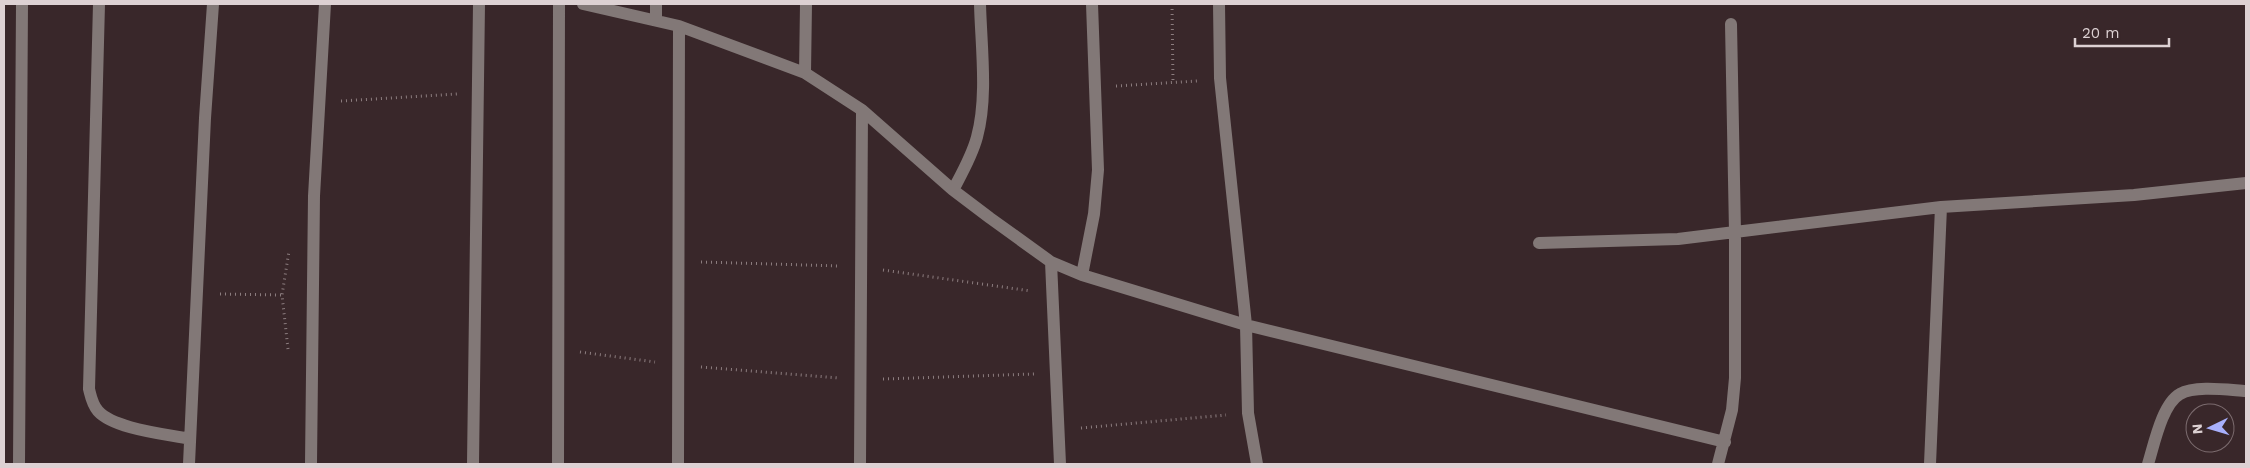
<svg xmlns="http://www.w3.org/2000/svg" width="2250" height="468" viewBox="0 0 2250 468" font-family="'Work Sans',sans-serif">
<rect width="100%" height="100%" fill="#39272a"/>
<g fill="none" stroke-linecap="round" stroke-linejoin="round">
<!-- path -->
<path stroke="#8c7d7f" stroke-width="3" stroke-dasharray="1 4" stroke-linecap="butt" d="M1172,4L1173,83
M1116,86L1197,81
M341,101L457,94
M701,262L840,266
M883,270L1031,291
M220,294L282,295
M288,349L282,295L289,251
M580,352L655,362
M701,367L839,378
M883,379L1034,374
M1081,428L1226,415"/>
<!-- minor -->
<path stroke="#827877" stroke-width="12" d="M99,4L89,389C91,397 92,404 98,411C114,429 166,434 190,439
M583,4L679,26L805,73L862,110L953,190L990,218L1051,262L1082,275L1246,325L1725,442
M1219,4L1220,78L1246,325L1248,413L1257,464
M656,20V4
M805,73L806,4
M953,190C962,173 972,156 977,137C988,97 981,45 980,4
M1539,243L1678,239L1735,232L1731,24
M1051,262L1060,464
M1082,275L1094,214L1098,170L1092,4
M19,464L22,4
M189,464L205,118L213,4
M311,464L314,196L325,4
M473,464L479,4
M558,464L559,4
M678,464L679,26
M860,464L862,110
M1718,464L1732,410L1735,378V232L1941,207L2134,195L2246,183
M1930,464L1941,207
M2148,464C2154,445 2162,404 2180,394C2195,385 2229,390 2246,391"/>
</g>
<!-- border -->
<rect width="2250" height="468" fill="none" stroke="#ddd1d3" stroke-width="10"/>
<!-- north arrow -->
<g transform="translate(2210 428) rotate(265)"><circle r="24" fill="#39272a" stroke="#7b6b6e"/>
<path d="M0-4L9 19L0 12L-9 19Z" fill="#a8b0fc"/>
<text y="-8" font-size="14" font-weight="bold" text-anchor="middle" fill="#ddd1d3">N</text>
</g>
<!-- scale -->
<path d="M2075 38v8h94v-8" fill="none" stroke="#ddd1d3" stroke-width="2.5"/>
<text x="2082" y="38" font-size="15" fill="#ddd1d3" stroke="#39272a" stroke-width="4" paint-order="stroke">20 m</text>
</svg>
